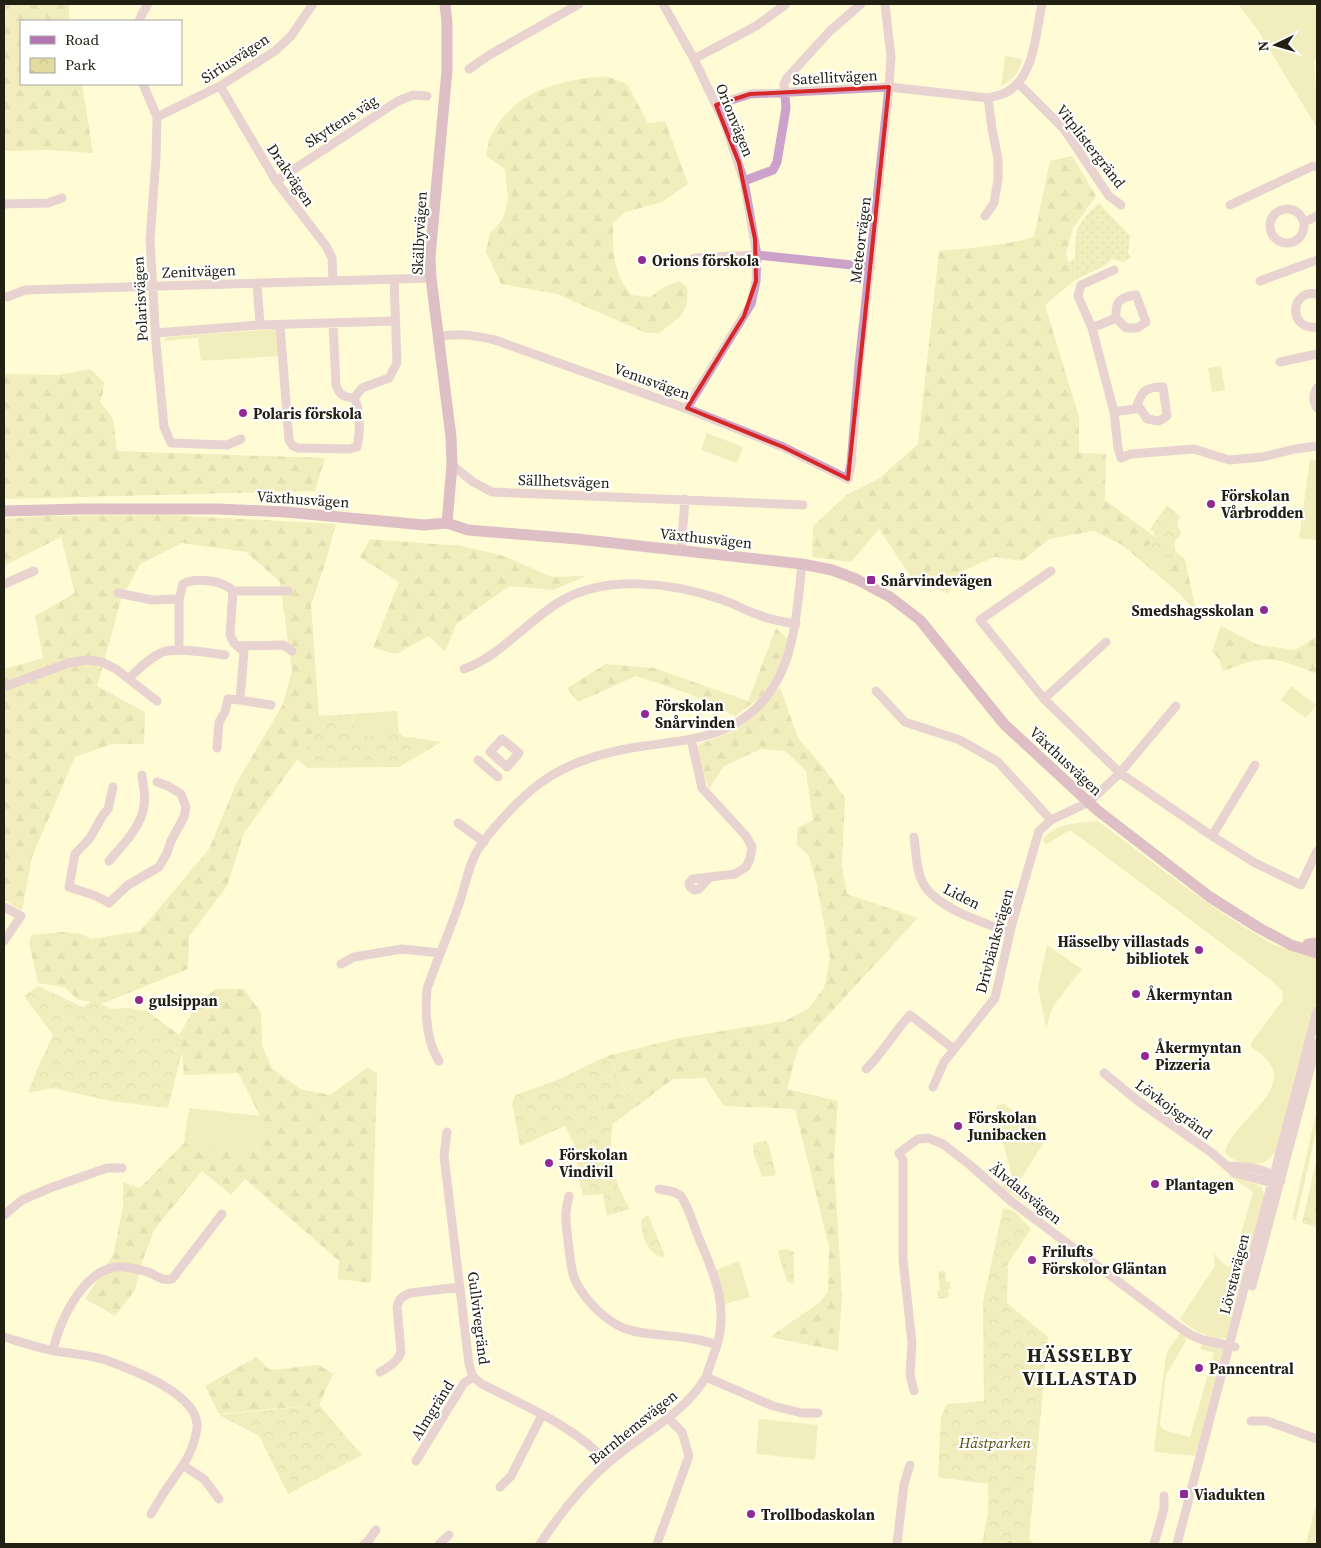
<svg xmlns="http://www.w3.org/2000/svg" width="1321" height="1548" viewBox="0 0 1321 1548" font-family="'Source Serif 4',serif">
<defs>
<pattern id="forest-firs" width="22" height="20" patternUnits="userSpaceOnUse" patternTransform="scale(1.25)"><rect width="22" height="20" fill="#e3dca0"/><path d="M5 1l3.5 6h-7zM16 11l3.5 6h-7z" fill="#c2bc89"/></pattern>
<pattern id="park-crowns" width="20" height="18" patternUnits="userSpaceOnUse" patternTransform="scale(1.25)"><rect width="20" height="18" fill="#e3dca0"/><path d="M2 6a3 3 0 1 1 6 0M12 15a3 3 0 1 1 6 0" fill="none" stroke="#c2bc89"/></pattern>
<pattern id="garden-dots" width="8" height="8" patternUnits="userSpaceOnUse" patternTransform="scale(1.25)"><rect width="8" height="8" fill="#e3dca0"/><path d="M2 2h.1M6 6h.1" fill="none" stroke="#c2bc89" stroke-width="1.8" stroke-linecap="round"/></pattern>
</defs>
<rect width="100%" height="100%" fill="#fffbd6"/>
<!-- grass -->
<path fill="#e3dca0" d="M1238,4H1317V59L1314,61L1317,101V128L1257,29Z
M1005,56L1022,59C1020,72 1012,80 1001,86Z
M275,329L280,334L281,356L201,361L198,338L163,341L167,337Z
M1221,366L1225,390L1212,392L1208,368Z
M707,433L743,447L737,463L701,450Z
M1310,459L1317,460V540L1299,538Z
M1291,686L1316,705L1306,718L1281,700Z
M397,711L399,734L354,737L352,714Z
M1098,821C1153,862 1207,906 1267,941C1282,950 1302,951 1317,959V1000L1297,1068L1276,1152L1265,1162L1254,1164L1239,1162L1229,1157L1225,1152C1230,1124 1293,1091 1268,1061C1264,1055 1256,1050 1250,1046L1253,1040L1283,1000L1282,991L1271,980L1070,830L1047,844L1044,843L1043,839C1055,823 1080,823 1098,821Z
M1047,945L1082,969L1053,1006L1046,1028L1038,987Z
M1003,1103L1048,1136L1020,1180V1200L1001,1187L1012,1176L997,1120L996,1106Z
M189,1108L260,1116L256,1152L184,1143Z
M1317,1109V1127L1296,1220L1292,1219Z
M1228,1175L1261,1186L1264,1194L1262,1211L1229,1338C1213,1342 1192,1330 1180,1319L1215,1266L1213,1251L1218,1259L1229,1268L1236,1251L1253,1192Z
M739,1261L750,1297L725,1304L716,1270Z
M1180,1333L1186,1337V1341L1166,1375L1160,1425L1164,1430L1190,1437L1214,1353L1200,1349L1203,1343L1223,1349L1225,1353L1195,1456L1156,1452L1154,1448L1166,1356L1168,1350Z
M759,1419L818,1425L815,1460L756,1454Z"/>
<!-- forest -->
<path fill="url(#forest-firs)" d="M4,4H69V21H21V84H82L93,153L48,150L4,151Z
M606,76L627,84L648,123L665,121L688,184L662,202L626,212L613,223C613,253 612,270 631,295L650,297L664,287L679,281L687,287C690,313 678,318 659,333H646L557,294L501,284L486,252L490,233L503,219L508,200L505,169L486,156C488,149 488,140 492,134C515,90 561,80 606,76Z
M1072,156L1096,196L1073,228L1066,254L1075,280L1045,305L1079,417V453L1106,454L1105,500L1185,559L1196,611L1178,592L1122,545L1094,531L1049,539L1022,561L994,557L961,572L948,594L911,577L879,529L851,562L812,557L813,526L848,494L880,478L918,444L939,251C971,248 1003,246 1034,237L1050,161Z
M90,369L104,382L103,392L100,402L113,418L117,451L325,458L315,491L4,499V374L58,375Z
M170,515L336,524L326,561L311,605L319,716L310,742L244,833L227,886L189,937L188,969L104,1003L78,1000L64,987L38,983L29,943L31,935L64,932L82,934L91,939L140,931L209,849L236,784L283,704L292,671L280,582L246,552L182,543L140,564L121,600L97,686L145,712L144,744H112L75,757L32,857L22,911L4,900V669L43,658L35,616L75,593L61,537L4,566V519L42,516Z
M370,539L462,546L504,556L552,577L586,576L553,590L510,586L457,623L445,652L429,636L396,654L373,648L399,582L360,557Z
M1221,626L1258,645L1295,650L1317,636V674C1300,668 1280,657 1260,660C1248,661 1235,667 1223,671L1219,659L1212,651Z
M776,628L788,639L778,671L761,697L735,716L690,694L636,676L578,702L567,688L606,664L654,668L748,701Z
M780,687L798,738L824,768L845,798L842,867L847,894L918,918L798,1048L787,1089L838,1101L834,1161L842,1298L838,1351L770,1337L820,1302L828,1292L829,1247L795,1109L724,1106L705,1078L673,1079L613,1124L605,1114L603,1107L628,1094L607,1056L679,1038L785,1021L808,1009L824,988L830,958L817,885L809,856L797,845V828L813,820L806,771L785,751L761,749L724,766L709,789L703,776L697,747C706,739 716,739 726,734C750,724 765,706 780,687Z
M216,989H244L261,1013L262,1045L272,1068L300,1089L330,1095L368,1067L377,1074L371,1283L338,1279L339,1261L245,1179L231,1195L202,1171L154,1230L142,1262L135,1290L115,1316L85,1299L113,1255L123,1207V1182L140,1188L184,1143L256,1151L260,1116L238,1073L184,1075L182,1052L164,1048L145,1029L147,1011L179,1035L197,1004Z
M256,1357L270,1370L319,1365L333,1374L319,1405L219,1414L205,1386Z
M1029,1539L1035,1544H984V1543Z"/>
<!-- park -->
<path fill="url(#park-crowns)" d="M1167,505L1181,517L1177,522C1179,534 1186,531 1174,542L1176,555L1161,566L1145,549L1155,538L1154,532L1150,529Z
M352,714L354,737L401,733L402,736L441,742L399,767L307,768L297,759L310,742L319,716Z
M38,986L83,1007L94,999L111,1009L129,1008L147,1011L145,1029L164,1048L182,1052L168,1108L110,1101L53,1088L28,1093L36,1072L53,1035L24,996Z
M607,1056L628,1095L603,1107L605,1114L613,1124C607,1159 613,1179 630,1209L607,1216L603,1194L583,1196L579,1180L574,1144L565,1126L520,1146L512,1103L516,1095L557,1080Z
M765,1141L768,1142L776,1174L773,1176L763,1177L761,1174C758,1165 751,1153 754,1143Z
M1315,1166H1317V1227L1302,1223Z
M1003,1208L1014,1211L1031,1229L1008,1263L1007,1303L1048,1337L1029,1539L982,1543L988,1512V1484L938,1477L941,1416L947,1404L984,1401L983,1302Z
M648,1215L665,1256L662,1257C646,1253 642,1235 641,1220Z
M788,1249L794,1252V1282L792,1284L787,1281L778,1253L779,1250Z
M945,1271L946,1282H950L951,1289H948L949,1297L938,1299L937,1290H940L938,1272Z
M319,1405L362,1455L288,1494L259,1436L219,1415Z
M1317,1499V1544H1306Z"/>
<!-- garden -->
<path fill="url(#garden-dots)" d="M1099,203L1130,236L1128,253L1131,257L1124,262L1112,259L1104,266L1075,280L1069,262L1075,258C1075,227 1077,224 1099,203Z"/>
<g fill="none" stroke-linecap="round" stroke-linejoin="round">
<!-- street -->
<path stroke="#cca2ca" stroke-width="9" d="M663,4L694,59L725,124L744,181L757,255L756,281L751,304L687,408
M139,21L142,14L148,4
M694,59L756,26L785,5
M469,69L491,54L579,4
M1018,83L1064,129L1109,196L1121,205
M143,84L157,117L156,158L150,240L156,343L164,427L171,443L227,445L241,439
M220,86L276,181L326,246L332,258L333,280
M716,105L750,94L889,87L988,98C995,96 1004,95 1010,90C1035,73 1036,31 1042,4
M157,117L220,86L275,51L291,36L313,4
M276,181L398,101L413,95L427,96
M744,181L773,170L777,162L786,108L784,84L787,78L830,31L861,4
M4,204L48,203L62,198
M1230,205L1313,166L1317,167
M1270 226a17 17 0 1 1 34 0a17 17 0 1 1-34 0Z
M985,216L994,203L998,179V159L992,129L988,98
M1304,222L1317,216
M694,258L757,255L871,267
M1114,270L1081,285L1078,296L1092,328L1114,412L1118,448L1121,458L1131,454L1194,449L1229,460L1262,457L1295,449L1317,446
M1260,281L1317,260
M257,283L260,325L395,321
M1317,294C1289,289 1288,331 1317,327
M7,297L25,290L431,278
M280,325L289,440L293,446L298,448L349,449L357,447C360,435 361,408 354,398C344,397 340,396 336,385L333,324
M1092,328L1116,318L1126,328H1137L1146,322L1136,295C1120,297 1115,301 1116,318
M156,333L260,325
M439,337C458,332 477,336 495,340L693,411L783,447L848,479L851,464L859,365L889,87L891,57L885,4
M1280,362L1317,354
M1317,388C1313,394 1313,401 1317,408
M354,398L362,388L389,378L397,363L394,279
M1114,412L1140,408L1147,419L1159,421L1167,416L1163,387C1144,387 1141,392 1136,409
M452,465L473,482L492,492L803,505
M681,551L685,499
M1051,571L980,620L1044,699L1120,773L1212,836L1255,863L1301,885L1317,851
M4,584L34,571
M118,593L152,600L179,599V644
M179,599L183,584C195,577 223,580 233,591
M237,646L283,645L292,651
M464,669C501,656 527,621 561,601C607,574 672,583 720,599C733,603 746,611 759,615C771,620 783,622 796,624
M129,678C139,669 150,657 163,652C176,647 210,653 225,655
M4,687L68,663L87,660L102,662L116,669L157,701
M876,691L905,722L960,740L998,762L1051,820
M1044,699L1106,642
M271,705L240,700L244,652L234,643L230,635L233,591H288
M502,739L519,753L507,767L490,752Z
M691,739L702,788L746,836L752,847L750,859L746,867L735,874L693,879L689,883L690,887L694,890L699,889L710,877
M217,748L219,722L225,712L228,699L240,700
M478,760L498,777
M113,787L108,809L103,815L90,838L75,854L69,887C83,892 96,894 109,903L128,885L159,867L167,853L171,841L184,817L186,807L181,794L168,786L157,782
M458,823L484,842
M1212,836L1255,765
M914,837C916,852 916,870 923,883C936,908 984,923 1010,932
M109,861C123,845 141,827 144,806C146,796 143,785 142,775
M4,907L21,916L4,941
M341,964L354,957L402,949L440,953
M439,1061C426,1041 425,1013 427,989C437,960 449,933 459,904C465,887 468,867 477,851C490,830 519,799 539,784C568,762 608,751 644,746C671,742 700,740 725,729C793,698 795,629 802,564
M866,1069C883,1053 894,1032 910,1015L954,1049
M1104,1073L1138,1101L1212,1153L1235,1173L1272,1183L1281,1181C1269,1169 1245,1166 1228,1166
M933,1087L944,1062L995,998L1012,924L1039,831L1051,820L1089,802L1120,773L1176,706
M447,1132L444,1156L469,1364L473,1377L482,1384C526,1407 575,1426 608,1463
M659,1189L674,1192L681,1196C689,1208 693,1223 698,1236C713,1272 729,1304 717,1345
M569,1196C564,1215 566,1221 568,1241C570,1254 570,1270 576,1282C587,1303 610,1326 633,1331C661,1337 690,1335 717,1345L706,1377
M4,1215L22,1200L50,1188L107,1168H122
M1252,1286L1317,1043
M4,1337C21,1342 38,1348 55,1351C73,1354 94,1355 111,1362C135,1371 200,1395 197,1428C193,1457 178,1471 163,1494C159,1501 155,1507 151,1514
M53,1351C59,1320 87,1262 125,1267C132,1268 141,1270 148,1272C158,1276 161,1281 172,1279L222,1214
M380,1372C388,1367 398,1362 401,1352L397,1307C399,1299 402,1296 410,1293L460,1287
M914,1391L910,1375L912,1343L903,1259V1160L899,1153L918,1139L928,1138L943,1144L970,1165L1012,1202L1179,1327L1191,1335L1203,1340L1235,1347
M1251,1421H1267L1317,1439
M416,1461L464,1383L473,1377
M184,1466L204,1479L219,1499
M500,1487L511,1476L542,1415
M364,1544L368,1541L376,1530
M439,1544L449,1535
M540,1544C561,1512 587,1479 618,1455C649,1430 685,1412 706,1377L773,1406L802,1413H818
M657,1544L689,1456L682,1432L668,1418
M897,1544L904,1484L910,1465
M1154,1544L1164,1509V1496
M1177,1544L1317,1011"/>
<!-- secondary -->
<path stroke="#b476b2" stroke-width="11" d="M445,4L447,23V70L430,257L431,278L451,437L452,465L447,523
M4,511L81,509H218L286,512L424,525L447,523L468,530L577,539L802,564L832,570L856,579L890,597L920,620L1004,724L1097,810L1210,897L1259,928L1291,945L1317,953
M1308,944L1317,943"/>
</g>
<!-- marked area -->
<path d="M0 0H1321V1548H0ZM889,87L848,479L783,447L687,408L744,316L756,281L755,239L739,163L716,105L750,94Z" fill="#fffbd6" fill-opacity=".55" fill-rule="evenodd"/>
<path fill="none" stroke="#d62828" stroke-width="4" stroke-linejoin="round" d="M889,87L848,479L783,447L687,408L744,316L756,281L755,239L739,163L716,105L750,94Z"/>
<!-- markers -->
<g fill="#902b91" stroke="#fff" stroke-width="2">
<circle cx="642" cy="260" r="5"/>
<circle cx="243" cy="413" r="5"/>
<circle cx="1211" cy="504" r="5"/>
<rect x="866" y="575" width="10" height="10" rx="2.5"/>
<circle cx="1264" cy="610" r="5"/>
<circle cx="645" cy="714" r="5"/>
<circle cx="1199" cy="950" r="5"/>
<circle cx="1136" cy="994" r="5"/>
<circle cx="139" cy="1000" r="5"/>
<circle cx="1145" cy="1056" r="5"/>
<circle cx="958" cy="1126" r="5"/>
<circle cx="549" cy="1163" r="5"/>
<circle cx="1155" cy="1184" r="5"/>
<circle cx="1032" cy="1260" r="5"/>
<circle cx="1199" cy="1368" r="5"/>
<rect x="1179" y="1489" width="10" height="10" rx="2.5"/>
<circle cx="751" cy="1514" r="5"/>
</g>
<g text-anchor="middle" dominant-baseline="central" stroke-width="4.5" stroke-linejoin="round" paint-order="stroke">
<!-- street labels -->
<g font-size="15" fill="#222013" stroke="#fff">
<text transform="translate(235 58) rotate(-33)">Siriusvägen</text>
<text transform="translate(835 77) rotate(-3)">Satellitvägen</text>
<text transform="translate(735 120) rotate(68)">Orionvägen</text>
<text transform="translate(341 121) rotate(-33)">Skyttens väg</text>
<text transform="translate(1091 146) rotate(52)">Vitplistergränd</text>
<text transform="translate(291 175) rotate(56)">Drakvägen</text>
<text transform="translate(419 233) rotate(-87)">Skälbyvägen</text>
<text transform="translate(860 240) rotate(-83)">Meteorvägen</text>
<text transform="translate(199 271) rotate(-2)">Zenitvägen</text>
<text transform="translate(140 299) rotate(-93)">Polarisvägen</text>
<text transform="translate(652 381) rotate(20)">Venusvägen</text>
<text transform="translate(564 481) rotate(2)">Sällhetsvägen</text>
<text transform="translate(303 499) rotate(4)">Växthusvägen</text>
<text transform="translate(706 538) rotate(6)">Växthusvägen</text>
<text transform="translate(1066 761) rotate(43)">Växthusvägen</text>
<text transform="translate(962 896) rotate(27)">Liden</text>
<text transform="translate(994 941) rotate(-75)">Drivbänksvägen</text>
<text transform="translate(1174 1109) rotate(36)">Lövkojsgränd</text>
<text transform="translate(1026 1193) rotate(39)">Älvdalsvägen</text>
<text transform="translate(1234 1274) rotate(-76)">Lövstavägen</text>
<text transform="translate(479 1318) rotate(83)">Gullvivegränd</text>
<text transform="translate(432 1410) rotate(-58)">Almgränd</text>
<text transform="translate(633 1427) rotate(-39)">Barnhemsvägen</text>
</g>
<!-- poi labels -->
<g font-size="15" font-weight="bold" fill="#222013" stroke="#fff" text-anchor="start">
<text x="652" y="260">Orions förskola</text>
<text x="253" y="413">Polaris förskola</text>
<text x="1221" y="495">Förskolan<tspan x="1221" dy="17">Vårbrodden</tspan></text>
<text x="881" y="580">Snårvindevägen</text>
<text x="1254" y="610" text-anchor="end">Smedshagsskolan</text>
<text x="655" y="705">Förskolan<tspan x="655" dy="17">Snårvinden</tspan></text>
<text x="1189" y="941" text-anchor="end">Hässelby villastads<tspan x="1189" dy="17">bibliotek</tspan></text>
<text x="1146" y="994">Åkermyntan</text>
<text x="149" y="1000">gulsippan</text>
<text x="1155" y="1047">Åkermyntan<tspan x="1155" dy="17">Pizzeria</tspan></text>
<text x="968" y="1117">Förskolan<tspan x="968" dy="17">Junibacken</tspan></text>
<text x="559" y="1154">Förskolan<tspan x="559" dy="17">Vindivil</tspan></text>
<text x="1165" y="1184">Plantagen</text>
<text x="1042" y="1251">Frilufts<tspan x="1042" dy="17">Förskolor Gläntan</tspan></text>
<text x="1209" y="1368">Panncentral</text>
<text x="1194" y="1494">Viadukten</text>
<text x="761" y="1514">Trollbodaskolan</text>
</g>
<!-- park labels -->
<g font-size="15" font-style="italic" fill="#514a07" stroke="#fff">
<text x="995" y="1442">Hästparken</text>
</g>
<!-- district labels -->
<g font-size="20" font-weight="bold" letter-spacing="1" fill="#222013" stroke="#fff">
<text x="1080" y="1355">HÄSSELBY<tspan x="1080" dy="23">VILLASTAD</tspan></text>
</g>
</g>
<!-- border -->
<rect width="1321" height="1548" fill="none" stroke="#222013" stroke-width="10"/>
<!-- legend -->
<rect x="20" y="20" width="162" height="65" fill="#ffffff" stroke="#a7a6a1"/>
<rect x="30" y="36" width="25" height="8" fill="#b476b2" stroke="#a7a6a1"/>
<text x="65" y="45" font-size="15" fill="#222013">Road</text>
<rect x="30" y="58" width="25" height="15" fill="url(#park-crowns)" stroke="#a7a6a1"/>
<text x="65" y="70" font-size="15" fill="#222013">Park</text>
<!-- north arrow -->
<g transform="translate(1276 45) rotate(265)" stroke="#ffffff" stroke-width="4" paint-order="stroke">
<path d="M0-4L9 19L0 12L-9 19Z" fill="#222013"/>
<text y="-8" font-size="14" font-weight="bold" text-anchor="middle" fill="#222013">N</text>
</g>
</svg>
